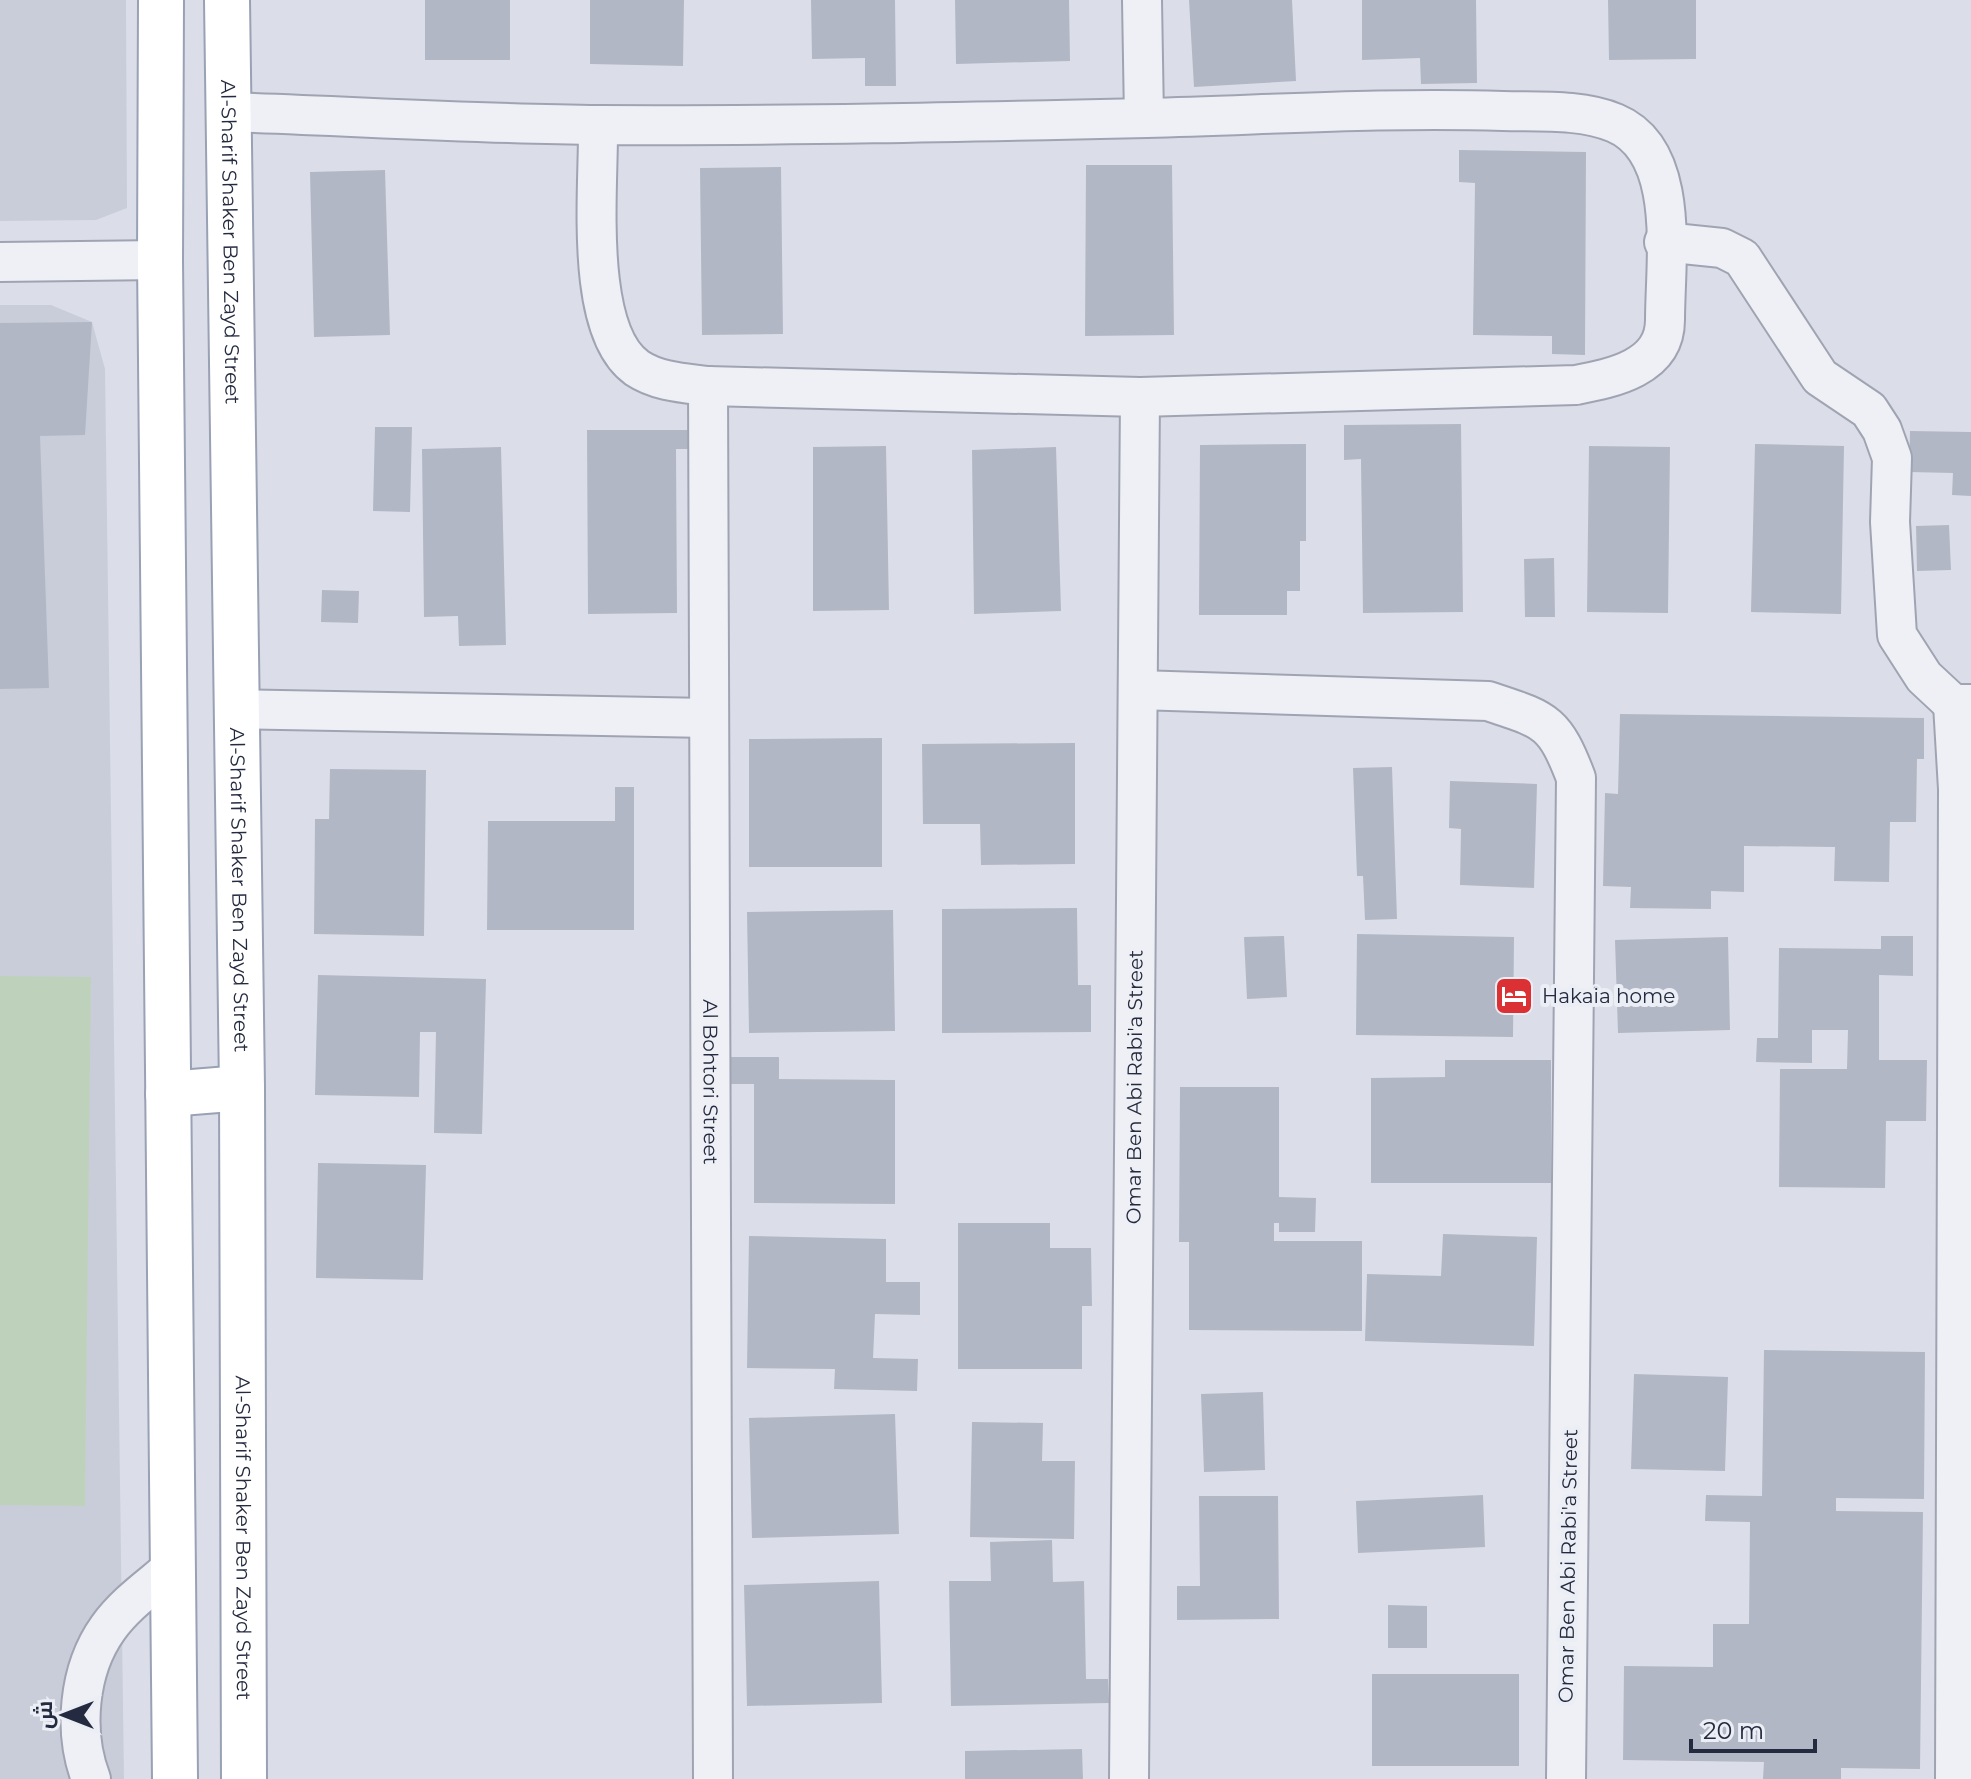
<svg xmlns="http://www.w3.org/2000/svg" width="1971" height="1779" viewBox="0 0 1971 1779" font-family="Montserrat,Cairo,sans-serif">
<rect width="100%" height="100%" fill="#dbdee8"/>
<!-- built -->
<path fill="#c9cdda" d="M0,0H126L127,208L96,220L0,221Z
M0,305H51L92,322L105,369L124,1779H0Z"/>
<!-- green -->
<path fill="#bed2bb" d="M0,976L91,977L85,1506L0,1505Z"/>
<!-- building -->
<path fill="#b2b7c5" d="M425,0H510V60H425Z
M590,0H684L683,66L590,64Z
M811,0H895L896,86H865V58L812,59Z
M955,0H1069L1070,61L956,64Z
M1189,0H1292L1296,81L1194,87Z
M1362,0H1476L1477,83L1421,84L1420,58L1362,60Z
M1608,0H1696V59L1609,60Z
M1459,150L1586,152L1585,355L1552,354V336L1473,335L1475,183L1459,182Z
M1086,165H1172L1174,335L1085,336Z
M781,167L783,334L702,335L700,168Z
M385,170L390,335L314,337L310,172Z
M92,322L85,435L40,436L49,688L0,689V323Z
M1461,424L1463,612L1363,613L1361,459L1344,460V425Z
M375,427H412L410,512L373,511Z
M587,430H692V449H676L677,613L588,614Z
M1910,431L1971,432V496L1952,495L1953,473L1909,472Z
M1306,444V541H1300V591H1287V615H1199L1200,445Z
M1755,444L1844,446L1841,614L1751,612Z
M886,446L889,610L813,611V447Z
M1589,446L1670,447L1668,613L1587,612Z
M501,447L506,645L459,646L458,616L424,617L422,449Z
M1056,447L1061,611L974,614L972,450Z
M1949,525L1951,570L1917,571L1916,526Z
M1554,558L1555,617H1525L1524,559Z
M322,590L359,591L358,623L321,622Z
M1620,714L1924,718V759H1917L1916,822H1890L1889,882L1834,881L1835,847L1744,846V892L1711,891V909L1630,908L1631,887L1603,886L1605,793L1618,794Z
M882,738V867H749V739Z
M1075,743V864L981,865L980,824H923L922,744Z
M1392,767L1397,919L1365,920L1363,876H1357L1353,768Z
M330,769L426,770L424,936L314,934L315,819H329Z
M1450,781L1537,784L1534,888L1460,885L1461,829L1449,828Z
M615,787H634V930H487L488,821H615Z
M1077,908L1078,985H1091V1032L942,1033V909Z
M893,910L895,1031L749,1033L747,912Z
M1357,934L1514,937L1513,1037L1356,1035Z
M1284,936L1287,997L1247,999L1244,937Z
M1881,936H1913V976L1879,975V1060H1927L1926,1121H1886L1885,1188L1779,1187L1780,1069H1847L1848,1030H1812V1063L1756,1062L1757,1038H1778L1779,948L1881,949Z
M1728,937L1730,1030L1618,1033L1615,940Z
M318,975L486,979L482,1134L434,1133L436,1032H420L419,1097L315,1095Z
M731,1057H779V1079L895,1080V1204L754,1203V1084H731Z
M1445,1060H1551V1183H1371V1078L1445,1077Z
M1180,1087H1279V1197L1316,1198L1315,1232H1279V1223H1274V1241H1362V1331L1189,1330V1242H1179Z
M318,1163L426,1165L423,1280L316,1278Z
M958,1223H1050V1248H1091L1092,1306H1082V1369H958Z
M1443,1234L1537,1237L1534,1346L1365,1341L1367,1274L1441,1276Z
M749,1236L886,1239V1282H920V1315L875,1314L873,1358L918,1359L917,1391L834,1389L835,1369L747,1368Z
M1764,1350L1925,1352L1924,1499L1836,1498V1511L1923,1512L1920,1769L1841,1768V1779H1763L1764,1762L1623,1760L1624,1666L1713,1667V1624H1749L1750,1522L1705,1521L1706,1495L1762,1496Z
M1634,1374L1728,1377L1725,1471L1631,1469Z
M1263,1392L1265,1470L1204,1472L1201,1394Z
M895,1414L899,1534L752,1538L749,1418Z
M972,1422L1043,1423L1042,1461H1075L1074,1539L970,1537Z
M1483,1495L1485,1547L1358,1553L1356,1501Z
M1199,1496H1278L1279,1619L1177,1620V1586H1200Z
M1052,1540L1053,1582L1084,1581L1086,1679H1108L1109,1703L951,1706L949,1581H991L990,1542Z
M879,1581L882,1703L747,1706L744,1585Z
M1388,1605L1427,1606V1648H1388Z
M1372,1674H1519V1766H1372Z
M1082,1749L1083,1779H965V1751Z"/>
<g fill="none" stroke-linecap="round" stroke-linejoin="round">
<defs>
<g id="street">
<path d="M1142,0L1144,118"/>
<path d="M226,112C351,116 475,124 600,125C782,126 965,122 1147,118C1266,115 1385,107 1503,111C1539,112 1582,109 1615,123C1682,151 1665,260 1665,320C1665,368 1612,378 1576,385L1140,397L708,386C684,383 658,382 637,368C583,330 599,186 598,125"/>
<path d="M1664,242L1722,248L1742,258L1820,377L1869,410L1882,430L1892,458L1890,522L1897,635L1924,677L1953,704"/>
<path d="M0,262L160,260"/>
<path id="s1" d="M708,386L713,1779"/>
<path d="M1138,690L1488,701C1545,720 1554,720 1576,778L1566,1779"/>
<path d="M234,709L709,718"/>
<path d="M91,1779C73,1732 78,1670 108,1628C125,1604 150,1587 172,1568"/>
<path id="s2" d="M1129,1779L1140,397"/>
<path d="M1955,1779L1958,789L1953,704H1971"/>
</g>
<g id="primary">
<path d="M161,0L160,260L175,1779"/>
<path id="s3" d="M227,0L242,1088L244,1779"/>
<path d="M168,1094L242,1088"/>
</g>
</defs>
<!-- street casing -->
<use href="#street" stroke="#a0a4b2" stroke-width="42"/>
<!-- primary casing -->
<use href="#primary" stroke="#99a1b4" stroke-width="48"/>
<!-- street -->
<use href="#street" stroke="#eef0f5" stroke-width="38"/>
<!-- primary -->
<use href="#primary" stroke="#fff" stroke-width="44"/>
</g>
<!-- icons -->
<defs>
<symbol id="hotel-square" viewBox="-11 -11 22 22"><rect x="-9" y="-9" width="18" height="18" rx="4" fill="#dc3134" stroke="#ebeef5"/><path d="M-6-4.5h1.5V1H6V5H4.5V3h-9V5H-6ZM-4 0a1.8 1.8 0 1 1 3.6 0ZM.5 0V-2.5h3Q6-2.5 6 0Z" fill="#fff"/></symbol>
</defs>
<g fill-rule="evenodd">
<use href="#hotel-square" x="1492" y="974" width="44" height="44"/>
</g>
<g text-anchor="middle" dominant-baseline="central" stroke-width="8" stroke-linejoin="round" paint-order="stroke">
<!-- street labels -->
<g font-size="20" fill="#242a3f" stroke="#ebeef5">
<text stroke="none"><textPath href="#s3" startOffset="242">Al-Sharif Shaker Ben Zayd Street</textPath></text>
<text stroke="none"><textPath href="#s3" startOffset="890">Al-Sharif Shaker Ben Zayd Street</textPath></text>
<text stroke="none"><textPath href="#s1" startOffset="696">Al Bohtori Street</textPath></text>
<text stroke="none"><textPath href="#s2" startOffset="692">Omar Ben Abi Rabi'a Street</textPath></text>
<text stroke="none"><textPath href="#s3" startOffset="1538">Al-Sharif Shaker Ben Zayd Street</textPath></text>
<text transform="translate(1568 1566) rotate(-89)">Omar Ben Abi Rabi'a Street</text>
</g>
<!-- poi labels -->
<g font-size="20" fill="#242a3f" stroke="#ebeef5" text-anchor="start">
<text x="1542" y="996">Hakaia home</text>
</g>
</g>
<!-- north arrow -->
<g transform="translate(64 1715) rotate(270)" stroke="#ebeef5" stroke-width="6" paint-order="stroke">
<path d="M0-6L14 30L0 20L-14 30Z" fill="#242a3f"/>
<text y="-12" font-size="22" font-weight="bold" text-anchor="middle" fill="#242a3f">ش</text>
</g>
<!-- scale -->
<path d="M1691 1739v12h124v-12" fill="none" stroke="#242a3f" stroke-width="4"/>
<text x="1703" y="1739" font-size="24" fill="#242a3f" stroke="#ebeef5" stroke-width="6" paint-order="stroke">20 m</text>
</svg>
